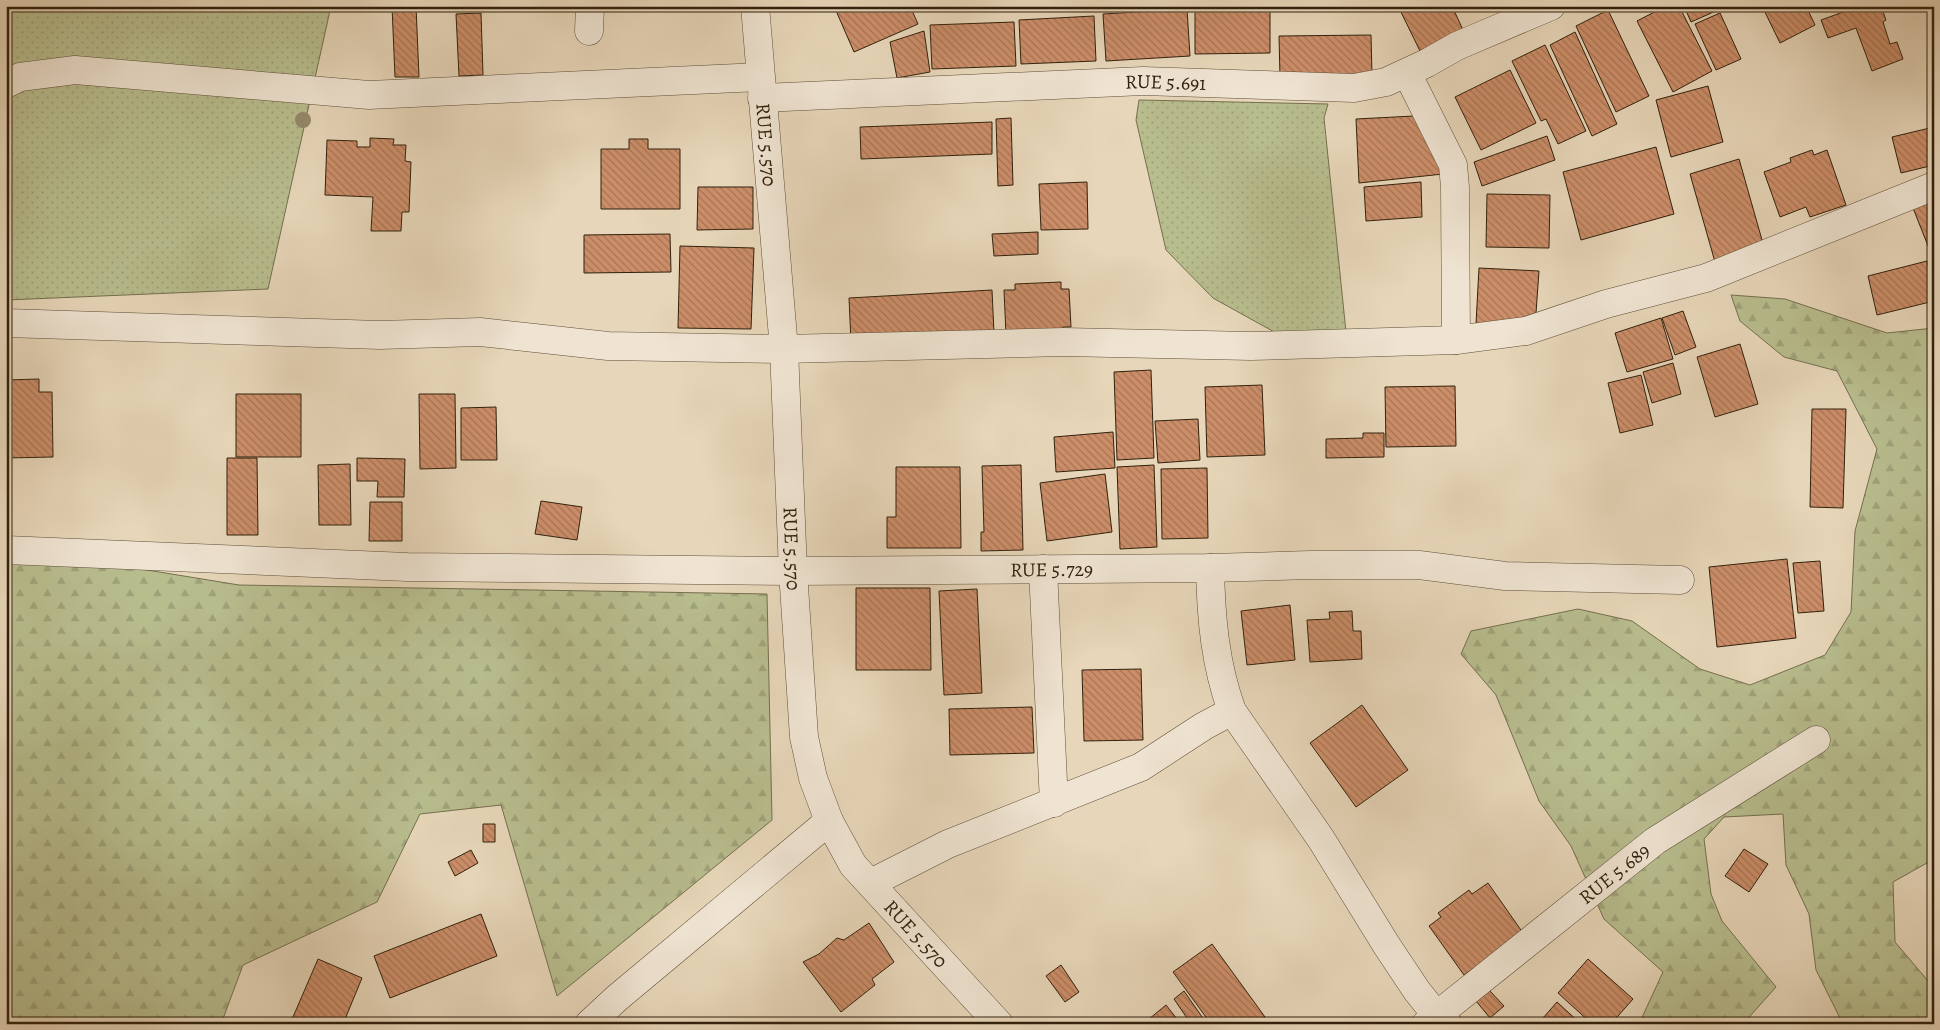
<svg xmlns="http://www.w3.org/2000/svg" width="1940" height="1030" viewBox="0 0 1940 1030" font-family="Alegreya,serif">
<defs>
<pattern id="grass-dots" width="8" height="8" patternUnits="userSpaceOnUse" patternTransform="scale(1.25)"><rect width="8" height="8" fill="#b8bd8e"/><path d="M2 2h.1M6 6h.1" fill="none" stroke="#9fa279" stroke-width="1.8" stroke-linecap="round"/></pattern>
<pattern id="forest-firs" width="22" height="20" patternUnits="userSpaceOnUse" patternTransform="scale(1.25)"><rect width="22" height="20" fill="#b8bd8e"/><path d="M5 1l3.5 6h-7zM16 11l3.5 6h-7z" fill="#9fa279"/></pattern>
<pattern id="building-back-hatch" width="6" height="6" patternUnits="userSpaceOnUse" patternTransform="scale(1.25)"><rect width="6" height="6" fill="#cc8e69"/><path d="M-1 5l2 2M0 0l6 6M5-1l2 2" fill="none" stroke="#a67455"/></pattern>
</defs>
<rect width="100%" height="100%" fill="#e7d6b9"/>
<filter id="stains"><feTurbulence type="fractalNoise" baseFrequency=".004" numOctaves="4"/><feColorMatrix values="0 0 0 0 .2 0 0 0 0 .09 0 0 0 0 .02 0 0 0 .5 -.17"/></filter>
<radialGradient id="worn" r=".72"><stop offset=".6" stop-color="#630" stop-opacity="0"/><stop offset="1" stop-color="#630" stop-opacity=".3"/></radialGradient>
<!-- grass -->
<path fill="url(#grass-dots)" stroke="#746f4e" d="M6,6H331L268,289L6,300Z
M1139,100L1328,104L1324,118L1346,332L1276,333L1213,298L1166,250L1136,120Z"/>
<!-- forest -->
<path fill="url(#forest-firs)" stroke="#746f4e" d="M1731,295L1785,299L1887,333L1934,328V859L1893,882L1895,942L1934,988V1024H1843L1816,970L1809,914L1786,865L1783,814L1724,817L1704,839L1711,894L1722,921L1776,987L1743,1024H1639L1663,972L1604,919L1571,846L1539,801L1496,695L1461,654L1471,631L1578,609L1632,621L1700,669L1750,685L1825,655L1851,612L1855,531L1877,449L1837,371L1784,357L1740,321Z
M6,547L239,585L767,594L772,820L557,996L501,805L420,814L377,902L243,965L221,1024H6Z"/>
<!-- building -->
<path fill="url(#building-back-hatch)" stroke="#31210d" d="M392,6H416L419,77H395Z
M834,6H910L918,24L854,52Z
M1195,6H1270V53L1195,54Z
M1398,6H1452L1463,30L1420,51Z
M1666,6H1679L1712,71L1673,92L1637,21Z
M1684,6H1716L1718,10L1691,22Z
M1762,6H1806L1815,25L1780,43Z
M1860,6H1881L1886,20L1883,22L1890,44L1897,42L1903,59L1872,71L1856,28L1828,38L1821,20Z
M1187,9L1190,56L1106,61L1103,14Z
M1608,10L1649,96L1616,112L1576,26Z
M481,13L483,75L459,76L456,14Z
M1720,13L1741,59L1716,70L1695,24Z
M1094,16L1096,61L1021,64L1019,20Z
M1014,22L1016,66L932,69L930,25Z
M924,31L930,72L897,78L890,42Z
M1575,32L1617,124L1592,136L1550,45Z
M1371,35L1372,75L1280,76L1279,36Z
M1545,45L1586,131L1558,144L1546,119L1541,121L1512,61Z
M1510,70L1536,123L1481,150L1455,97Z
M1708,86L1723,142L1671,157L1656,100Z
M1414,116L1443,174L1359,183L1356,119Z
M1011,118L1013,185L998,186L996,119Z
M992,122V154L861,159L860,127Z
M1934,127V165L1901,173L1892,137Z
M1547,136L1555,160L1482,186L1474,162Z
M370,138L394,139L393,145H406L405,161L411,162L409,212H402L401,231H371L373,197L325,195L327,140L357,141V147H370Z
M629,139H648V149H680V209H601V149H629Z
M1656,147L1674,214L1581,240L1563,172Z
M1812,150L1814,155L1827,150L1846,205L1810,217L1806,207L1780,217L1764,172L1791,162L1790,158Z
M1739,159L1764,247L1715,262L1690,174Z
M1087,182L1088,229L1041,230L1039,184Z
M1421,182L1422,217L1366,221L1364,187Z
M698,187H753V229L697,230Z
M1487,194L1550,195L1549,248L1486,247Z
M1934,200V261L1913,208Z
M1038,232V254L994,256L992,234Z
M670,234L671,272L584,273V235Z
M680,246L754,248L751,329L678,328Z
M1927,261L1934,289V301L1877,315L1868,276Z
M1479,268L1539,271L1535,327L1476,324Z
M1061,282V289H1069L1071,327H1063V334L1006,335L1004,290H1015V284Z
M992,290L994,333L851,342L849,298Z
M1683,311L1696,347L1675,355L1662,318Z
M1661,318L1673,359L1627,372L1615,333Z
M1740,344L1758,404L1715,417L1697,357Z
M1673,363L1681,394L1652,403L1643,372Z
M1151,370L1154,458L1117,460L1114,372Z
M1641,375L1653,425L1620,433L1608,383Z
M39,379V392H52L53,457L6,458V380Z
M1262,385L1265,455L1207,457L1205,387Z
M1455,386L1456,446L1386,447L1385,387Z
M236,394H301V457H236Z
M419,394H455L456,468L420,469Z
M496,407L497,460H461V408Z
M1812,409H1846L1843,508L1810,507Z
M1198,419L1200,460L1158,463L1155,421Z
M1113,432L1115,468L1056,472L1054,437Z
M1363,433H1384V457L1326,458V439L1363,438Z
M227,458H257L258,535H227Z
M357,458L405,459L404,497H377L378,481H357Z
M350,464L351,525H319L318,465Z
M1021,465L1023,550L981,551V532H984L982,466Z
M1154,465L1157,547L1120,549L1117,467Z
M896,467H960L961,548H887V517H896Z
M1207,468L1208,538L1162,539L1161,469Z
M1105,474L1112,532L1047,541L1040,483Z
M541,501L582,507L577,540L535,534Z
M370,502H402V541H369Z
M1787,559L1796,638L1717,647L1709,567Z
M1820,561L1824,611L1798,613L1793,563Z
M856,588H930L931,670H856Z
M977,589L982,693L944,695L939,591Z
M1290,605L1295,660L1247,665L1241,611Z
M1352,611L1353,631H1361L1362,659L1310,662L1307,620L1330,619L1329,612Z
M1141,669L1143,740L1084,741L1082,670Z
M1362,705L1408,770L1356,807L1310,743Z
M1032,707L1034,753L950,755L949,709Z
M483,824H495V842H483Z
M1744,849L1768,864L1749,892L1725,876Z
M471,850L478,863L455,876L448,862Z
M1488,883L1523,933L1464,975L1429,926L1441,917L1438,913L1469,890L1472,894Z
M481,914L497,956L390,998L374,956Z
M869,923L894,962L872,979L875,985L841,1012L803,962L819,954L837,938L844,940Z
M1212,944L1265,1017L1256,1024H1211L1173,972Z
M318,959L362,978L343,1024H290Z
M1588,959L1633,999L1611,1024H1592L1558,993Z
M1061,965L1079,992L1065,1002L1046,976Z
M1489,990L1504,1006L1490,1018L1476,1001Z
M1184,991L1207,1024H1191L1174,999Z
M1557,1002L1581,1024H1550L1543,1018Z
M1166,1005L1181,1024H1143Z"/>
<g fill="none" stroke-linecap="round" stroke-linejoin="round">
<defs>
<g id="minor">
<path id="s1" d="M755,6L784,349L793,571L804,737L813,778L829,821L853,865L999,1024"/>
<path d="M589,31L590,6"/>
<path d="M1407,73L1453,165L1455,187L1456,340"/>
<path d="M6,84L20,77L75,70L369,95L760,77"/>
<path id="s2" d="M762,98L1143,81L1354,88L1386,82L1427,63L1457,46L1551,6"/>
<path d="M6,323L380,335L480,332L608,346L784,349L1064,342L1251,346L1456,340L1526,331L1606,304L1706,278L1934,186"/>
<path id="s3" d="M6,550L407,567L793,571L1210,568L1310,565H1419L1505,576L1680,580"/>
<path d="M1043,569L1054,803"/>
<path d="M1232,711L1321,839L1387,946L1417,991L1437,1016L1448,1024"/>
<path d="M871,883L948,844L1141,767L1204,726L1232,711C1215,664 1211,618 1210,568"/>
<path d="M589,1024L617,998L829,821"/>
<path id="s4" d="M1426,1024L1655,841L1816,740"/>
</g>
</defs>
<!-- minor casing -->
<use href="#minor" stroke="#5e4e38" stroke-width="29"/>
<!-- minor -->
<use href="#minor" stroke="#efe4d2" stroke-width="28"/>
</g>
<!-- trees -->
<circle fill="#96886c" cx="303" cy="120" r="8"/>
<g text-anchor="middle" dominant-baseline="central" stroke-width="4.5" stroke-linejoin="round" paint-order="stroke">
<!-- street labels -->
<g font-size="20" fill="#31210d" stroke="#efe4d2">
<text stroke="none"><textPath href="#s2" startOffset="404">RUE 5.691</textPath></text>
<text stroke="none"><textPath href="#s1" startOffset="139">RUE 5.570</textPath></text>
<text stroke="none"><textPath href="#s1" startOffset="544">RUE 5.570</textPath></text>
<text stroke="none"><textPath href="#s3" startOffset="1046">RUE 5.729</textPath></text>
<text stroke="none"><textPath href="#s4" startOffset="241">RUE 5.689</textPath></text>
<text stroke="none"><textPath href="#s1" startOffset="964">RUE 5.570</textPath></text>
</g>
</g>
<!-- margin -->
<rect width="1940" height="1030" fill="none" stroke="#e7d6b9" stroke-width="25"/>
<rect x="8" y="8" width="1925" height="1015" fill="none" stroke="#31210d" stroke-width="2.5"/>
<rect x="12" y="12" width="1915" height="1005" fill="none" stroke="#31210d"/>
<rect width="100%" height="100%" filter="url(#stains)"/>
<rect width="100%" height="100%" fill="url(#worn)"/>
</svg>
